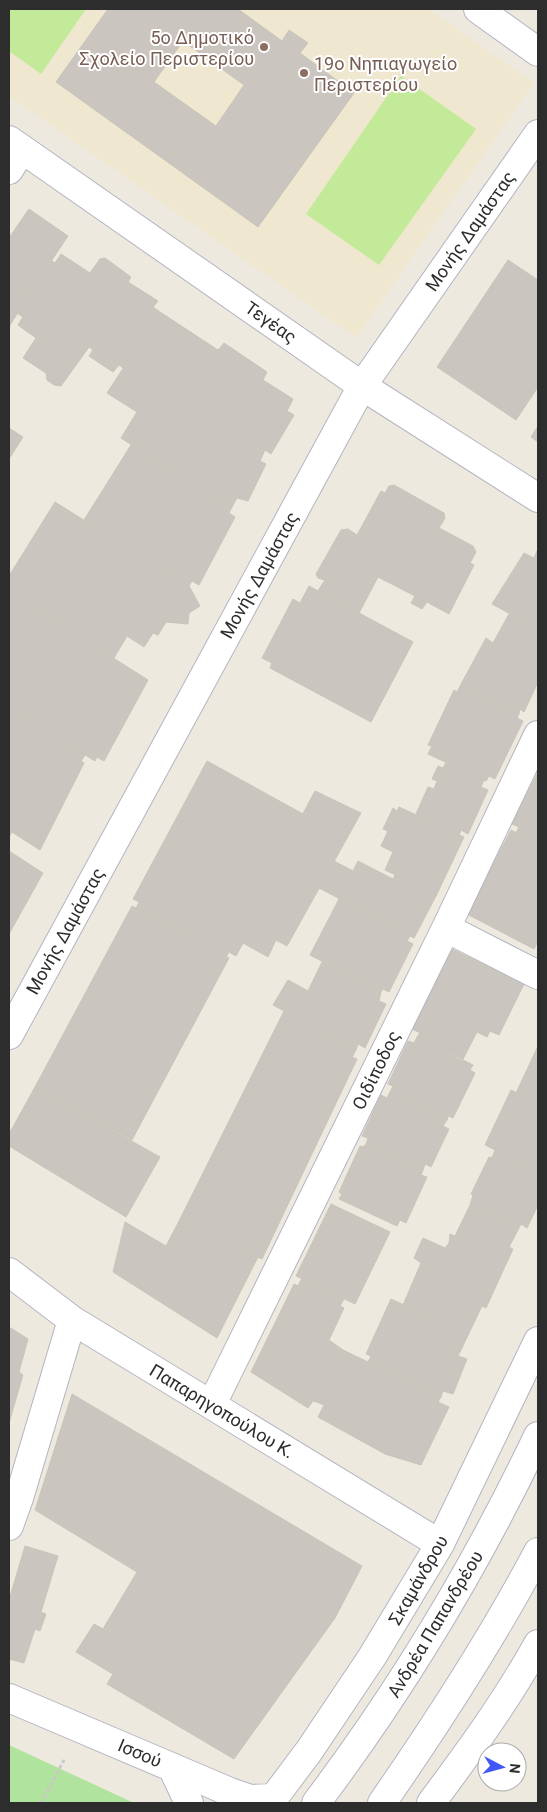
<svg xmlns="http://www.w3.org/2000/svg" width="547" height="1812" viewBox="0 0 547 1812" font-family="Roboto,sans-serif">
<rect width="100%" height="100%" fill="#eee9df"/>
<!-- education -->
<path fill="#efe7cf" d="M9,9H429L534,83L356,338L9,96Z"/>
<!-- green -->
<path fill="#b0e39d" d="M9,1745L134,1803H9Z"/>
<!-- pitch -->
<path fill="#c2ea99" d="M9,9H86L41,74L9,51Z
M401,76L476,129L379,265L306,214Z"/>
<!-- building -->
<path fill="#cac5bf" stroke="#c9c5b9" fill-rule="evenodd" d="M108,9H238L282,41L289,30L308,43L300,53L354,93L258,227L56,82ZM183,41L244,85L216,126L154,82Z
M29,209L68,236L30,293L9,279V238Z
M61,254L90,273L100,259L105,258L131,277L128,282L158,301L153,307L160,312L123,368L119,365L113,372L89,356L93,350L89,347L61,386L54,385L47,380L46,373L23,358L36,338L18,325L23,317L17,313L51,260L55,263Z
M508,260L538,280V387L516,420L437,367Z
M9,279L30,293L9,327Z
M160,312L218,350L224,343L267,372L263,380L293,399L287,411L294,415L271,454L265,450L260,461L266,464L248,501L237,498L231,509L121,438L137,412L107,393Z
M538,426V442L531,437Z
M9,428L23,437L9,459Z
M131,445L231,509L229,513L235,517L199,585L192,581L189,586L84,520Z
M394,485L444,513L445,518L439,528L473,546L476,552L470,563L474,565L449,614L427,602L422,609L411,603L415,596L378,577L359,613L318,591L325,580L318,578L316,574L341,530L348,529L357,535L381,491L385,493L389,486Z
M55,502L189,586L200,606L189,613L188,624L166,622L158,635L153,633L144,647L127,636L114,658L9,592V576Z
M537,551H538V629L492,604L524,553L534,558Z
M309,586L413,642L371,722L270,668L272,663L262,658L293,599L300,603Z
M9,592L148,680L104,761L97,757L95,761L9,708Z
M509,614L538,629V682L524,712L520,709L519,714L460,686L486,638L493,643Z
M460,686L519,714L517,718L523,721L495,779L489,776L486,781L428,754L432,746L428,745L454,690L457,692Z
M9,708L85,755L81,761L84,763L40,850L12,832L9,837Z
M207,761L303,814L251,911L258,916L236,956L229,952L226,957L136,908L139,902L133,899Z
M446,762L484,780L481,787L488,790L468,834L461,830L459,835L416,814L428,787L434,789L437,781L432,779L438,766L443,768Z
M538,772V844L516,833L519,827L512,824Z
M315,791L361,813L287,946L276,940L268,957L243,943L258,916L251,911Z
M399,807L464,837L437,894L385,870L393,852L381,846L388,831L383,829L393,808L397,811Z
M511,830L538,844V941L534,949L465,913L488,867L491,868Z
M9,851L43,873L9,934Z
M334,861L353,871L358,861L393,879L395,875L437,894L414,938L319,888Z
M339,899L410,936L407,941L413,944L389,992L383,989L381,992L310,955Z
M132,906L229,958L132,1140L35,1087Z
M452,949L524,984L499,1035L490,1031L487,1037L477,1032L462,1061L417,1037L420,1033L410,1028Z
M322,962L381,992L379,1001L386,1004L365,1048L358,1044L356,1050L273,1005L288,980L308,991Z
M284,1011L356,1050L352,1057L357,1059L262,1259L177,1225Z
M417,1037L473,1065L470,1070L475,1073L453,1118L448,1116L447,1120L390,1092L393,1086L388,1084L408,1041L414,1043Z
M538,1046V1103L516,1093Z
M35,1087L160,1157L126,1217L9,1146V1134Z
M511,1090L538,1103V1171L485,1145Z
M390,1092L447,1120L443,1126L449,1129L431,1167L425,1164L423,1170L366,1144L368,1138L362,1136L381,1095L387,1098Z
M366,1144L423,1170L421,1175L427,1177L406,1223L400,1220L397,1226L339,1199L342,1194L339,1192L360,1146L363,1147Z
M495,1150L538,1171V1205L527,1228L521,1224L519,1228L470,1205L473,1195L471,1194L489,1157L492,1158Z
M331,1204L390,1232L355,1304L296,1276Z
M470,1205L519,1228L509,1247L513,1249L486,1308L482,1306L460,1352L427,1338L434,1319L403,1305L421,1263L414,1258L423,1238L445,1248L449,1243L450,1234L455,1236Z
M125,1222L166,1246L177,1225L258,1257L217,1338L113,1272Z
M302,1278L344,1299L340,1306L344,1308L329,1340L343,1350L319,1403L313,1401L308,1408L251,1372L294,1284L298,1286Z
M391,1299L434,1319L427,1338L460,1352L458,1356L467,1359L453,1394L443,1391L441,1397L368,1362L371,1356L366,1354Z
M9,1327L28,1339L19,1372L23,1375L9,1423Z
M343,1350L441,1397L438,1402L449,1407L421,1465L385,1454L318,1417L324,1405L319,1403Z
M72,1394L362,1566L335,1618L234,1759L107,1684L113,1674L76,1652L94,1624L103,1629L137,1572L35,1510Z
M25,1546L58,1556L41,1612L46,1614L40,1631L35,1629L24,1663L9,1659V1600Z"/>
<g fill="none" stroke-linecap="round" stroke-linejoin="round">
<defs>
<path id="street" d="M478,9L538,52
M9,140L362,386L538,498
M9,170L22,149
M446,928L538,975
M9,1035L362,386L538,134
M9,1272L72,1320L440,1544
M212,1404L446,928L538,735
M9,1526L19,1498L72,1320
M9,1698L230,1792L250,1799L273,1798
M172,1767L189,1803
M270,1803L309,1751L372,1657L440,1544L538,1341
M431,1803C469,1752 507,1700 538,1644"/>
<path id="secondary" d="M316,1803C402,1689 476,1566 538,1436
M382,1803C438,1722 492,1639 538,1552"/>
</defs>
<!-- street casing -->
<use href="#street" stroke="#b3b4c0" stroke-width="30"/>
<!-- secondary casing -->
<use href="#secondary" stroke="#b3b4c0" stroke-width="30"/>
<!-- path -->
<path stroke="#c8c8c8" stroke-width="3" stroke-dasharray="4 2.5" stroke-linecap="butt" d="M41,1803L64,1760"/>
<!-- street -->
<use href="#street" stroke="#fff" stroke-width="28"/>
<!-- secondary -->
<use href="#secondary" stroke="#fff" stroke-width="28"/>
</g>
<!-- markers -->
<g fill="#8d6e63" stroke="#fff" stroke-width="2">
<circle cx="264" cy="47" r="5"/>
<circle cx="304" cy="73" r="5"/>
</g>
<g text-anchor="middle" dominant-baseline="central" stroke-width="4" stroke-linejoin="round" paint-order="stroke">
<!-- education labels -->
<g font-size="18" fill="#785e54" stroke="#fff" text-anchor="end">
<text x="254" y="37">5ο Δημοτικό<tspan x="254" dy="21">Σχολείο Περιστερίου</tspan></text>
<text x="314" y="63" text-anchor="start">19ο Νηπιαγωγείο<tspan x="314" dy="21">Περιστερίου</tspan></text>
</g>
<!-- street labels -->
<g font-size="18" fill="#2d2d2d" stroke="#fff">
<text transform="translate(470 231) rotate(-55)">Μονής Δαμάστας</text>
<text transform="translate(271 322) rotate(35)">Τεγέας</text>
<text transform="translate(259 575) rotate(-61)">Μονής Δαμάστας</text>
<text transform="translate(65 931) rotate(-61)">Μονής Δαμάστας</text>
<text transform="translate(376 1070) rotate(-64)">Οιδίποδος</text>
<text transform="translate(222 1411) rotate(31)">Παπαρηγοπούλου Κ.</text>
<text transform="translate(418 1580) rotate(-60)">Σκαμάνδρου</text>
<text transform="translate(435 1624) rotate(-59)">Ανδρέα Παπανδρέου</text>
<text transform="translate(140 1753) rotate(23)">Ισσού</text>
</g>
</g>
<!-- border -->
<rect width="547" height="1812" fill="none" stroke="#2d2d2d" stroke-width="20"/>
<!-- north arrow -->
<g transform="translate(502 1767) rotate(96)"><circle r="24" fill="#ffffff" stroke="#ababab"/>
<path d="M0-4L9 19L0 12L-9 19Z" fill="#4257f8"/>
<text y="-8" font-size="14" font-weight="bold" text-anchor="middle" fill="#2d2d2d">N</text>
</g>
</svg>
